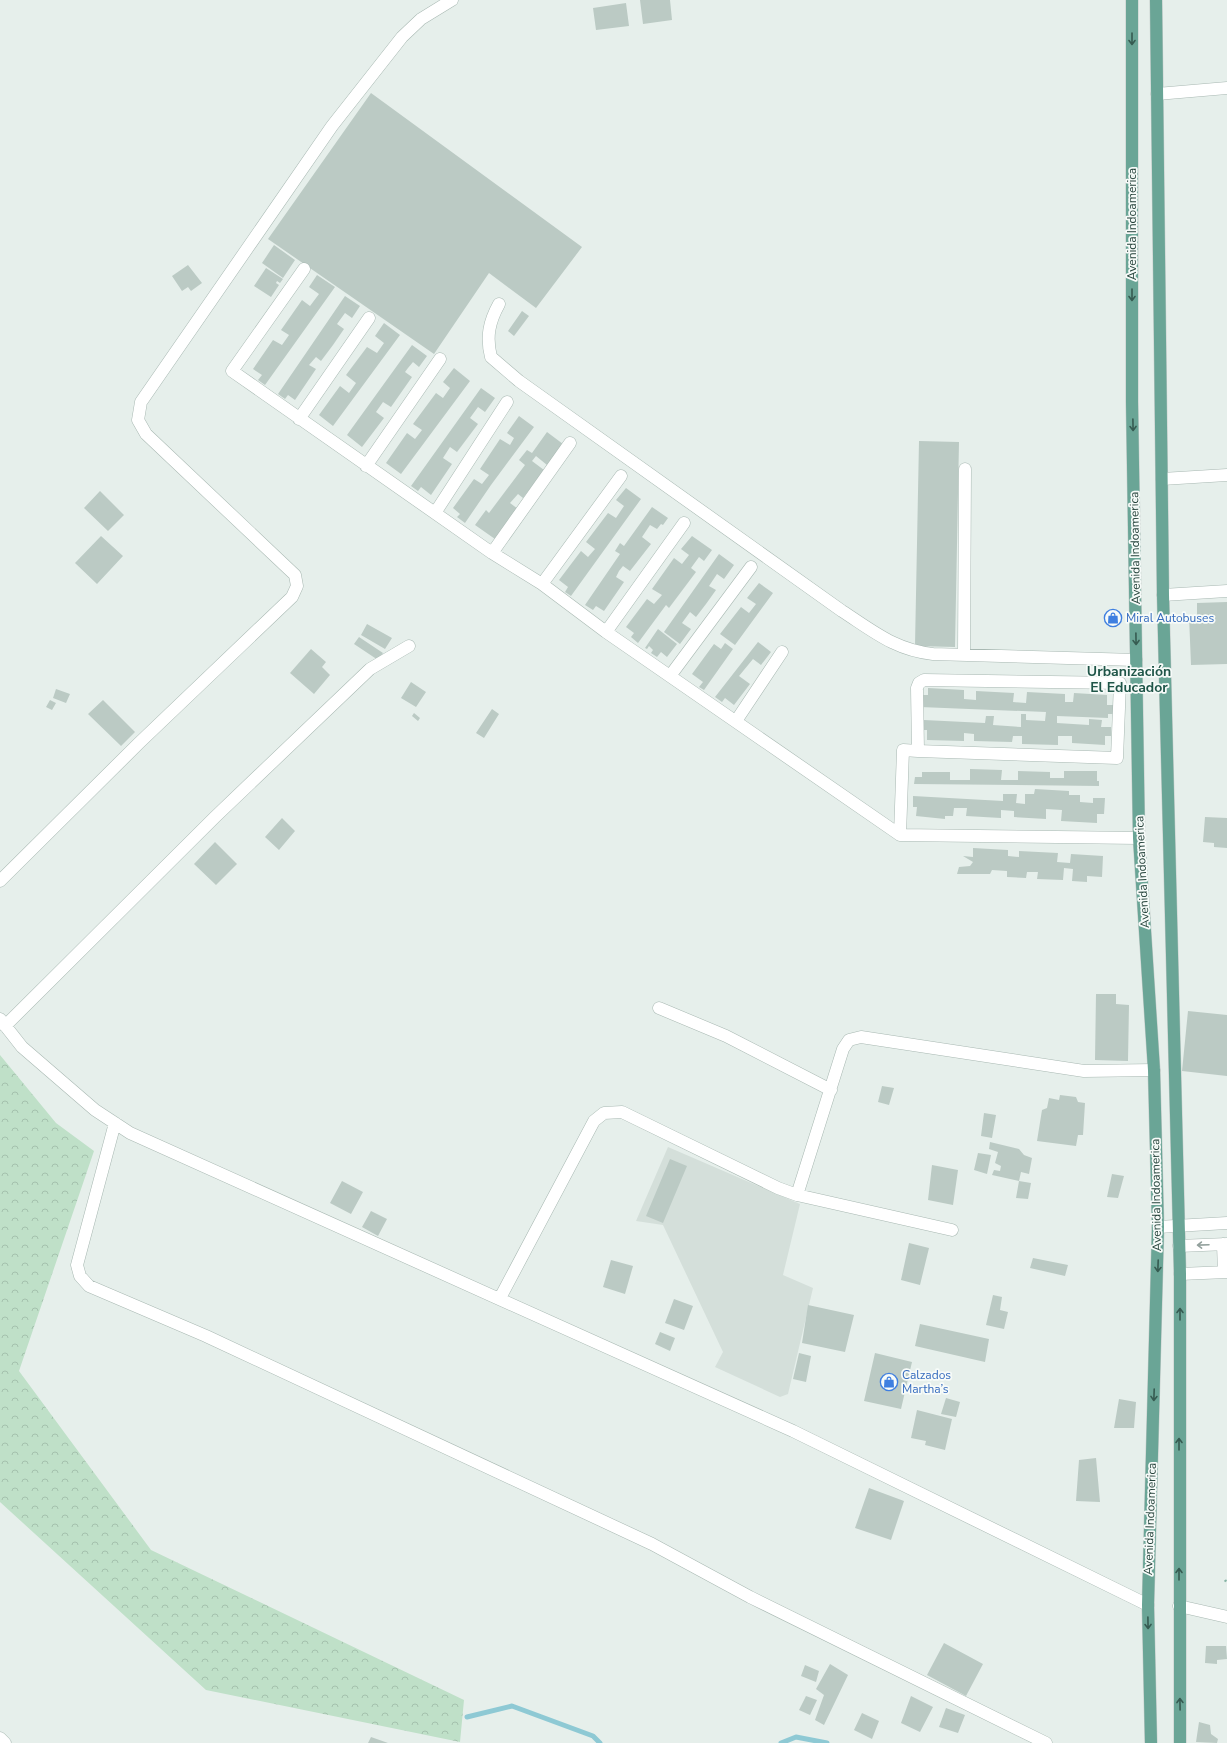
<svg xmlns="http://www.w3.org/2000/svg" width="1227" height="1743" viewBox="0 0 1227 1743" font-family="'Nunito Sans',sans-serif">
<defs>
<pattern id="forest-crowns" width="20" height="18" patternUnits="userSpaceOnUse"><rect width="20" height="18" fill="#bfe0c8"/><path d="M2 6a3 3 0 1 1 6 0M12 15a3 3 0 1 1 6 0" fill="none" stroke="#a4c1ad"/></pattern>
</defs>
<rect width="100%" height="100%" fill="#e6efeb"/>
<!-- built -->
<path fill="#d4dfda" d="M668,1147L800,1204L783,1275L813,1288L788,1394L780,1397L715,1367L723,1352L663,1225L636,1221Z"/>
<!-- forest -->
<path fill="url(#forest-crowns)" d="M0,1055L56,1123L94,1151L19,1371L151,1550L464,1700L460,1742L206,1690L0,1502Z"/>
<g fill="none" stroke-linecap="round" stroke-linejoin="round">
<!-- stream -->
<path stroke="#8ec9d4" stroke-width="5" d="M467,1717L512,1706L593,1736L600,1743
M781,1743L796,1737L827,1743"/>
</g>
<!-- building -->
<path fill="#bbcac4" d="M640,0H670L672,20L643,24Z
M626,3L629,26L596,30L593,8Z
M371,93L582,247L536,308L489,273L434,354L268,239Z
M274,245L295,260L283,278L262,263Z
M188,265L202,283L191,291L188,287L182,291L172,276Z
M266,268L283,279L280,283L277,281L276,283L279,285L271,297L254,286Z
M317,275L335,287L265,385L258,380L262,375L253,369L273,340L282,345L289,335L281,330L302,300L310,306L319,294L309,287Z
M345,296L360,306L352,318L345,313L337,324L344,329L333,345L321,361L316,357L309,365L316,369L295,400L288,395L285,399L278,394Z
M522,311L529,316L514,336L508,331Z
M384,323L400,335L333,426L319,415L340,386L349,393L356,383L346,375L367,347L377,353L384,343L375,336Z
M412,345L427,356L419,367L413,362L408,368L405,372L412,377L391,407L383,402L376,412L384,418L362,447L347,435Z
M454,368L470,381L401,474L386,463L407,433L415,439L422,430L413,424L436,393L443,398L450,388L443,382Z
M481,388L495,398L485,412L478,407L470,418L478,424L457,452L450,447L443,458L452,464L431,495L421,487L418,491L411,486Z
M519,416L534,427L491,485L465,523L457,517L460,514L453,508L474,479L482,484L489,475L480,469L500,439L510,445L514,438L507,433Z
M547,432L563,444L547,465L536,456L532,461L544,470L523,498L518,494L510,503L518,509L495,539L475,525L486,510L489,513L525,465L519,460L527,450L532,453Z
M919,441L959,442L955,647L915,646Z
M626,488L641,499L571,596L565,592L568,587L559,580L581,551L588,557L595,549L586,542L608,513L616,518L624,506L616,500Z
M100,491L124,515L108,531L84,508Z
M652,507L668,518L663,525L661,524L657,529L650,525L642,537L651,544L630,571L623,566L619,571L616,577L624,582L604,611L596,606L593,610L585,605L620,554L615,551L620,543L624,546Z
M101,536L123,556L97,584L75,563Z
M692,536L712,550L704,561L699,557L691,568L696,572L669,608L666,605L638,643L631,637L634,633L626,627L647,599L654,604L662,595L652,589L674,558L682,564L689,555L681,549Z
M719,554L734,565L724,579L717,574L709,586L716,590L706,604L696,617L690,612L682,623L691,629L680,644L664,632Z
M759,583L773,593L735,645L720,634L741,607L749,613L756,604L747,598Z
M1227,602V664L1191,665L1189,616H1197V603Z
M367,624L392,638L385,649L361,635Z
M658,629L677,644L667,657L661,652L657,657L651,653L653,650L649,646L647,649L645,648Z
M359,637L383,653L378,660L354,644Z
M758,642L771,652L761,665L753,659L739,676L750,684L734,705L725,698L722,702L715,697Z
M725,643L733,649L704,690L699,687L703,682L692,674L714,644L721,649Z
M311,649L326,662L322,667L330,675L314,694L290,673Z
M411,682L426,692L416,707L401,698Z
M928,688L964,690V699L976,700V691L1014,693L1013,702L1026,703L1027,692L1065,694V702H1073L1074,693L1107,695V705H1116V714H1108V718L1057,716V723L1089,725V719L1102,720L1101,727H1111V736H1105V745L1072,743V736H1058V745L1022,744V736H1013L1012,742L974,741V734L964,733V741L927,740V730H923L924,720L985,723L986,716H994L993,725L1021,727V714H1026V720L1045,721L1046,712L920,707V695H928Z
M56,689L70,694L66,703L53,698Z
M50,700L56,703L52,710L46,707Z
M103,700L135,732L121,746L88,714Z
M492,709L499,714L484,738L476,733Z
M414,713L420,718L418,721L412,716Z
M970,769L1002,770L1001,780H1018V771L1050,772V778H1064V771H1097V781H1099V786L914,784L915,777H922V772H950V780H970Z
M1035,789L1069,791V795H1080V802L1093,803V798H1105L1104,814H1097V823L1061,821L1062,810L1046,809V819L1014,817V811L1001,810V818L966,816L967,808H954L953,816H945V819L916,816L917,807H913V796L1003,801V794H1017L1016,803L1025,804V794H1034Z
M1205,817L1227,818V848L1214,847V843L1203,842Z
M282,818L295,831L279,850L265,837Z
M215,842L237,864L216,885L194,864Z
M973,848L1008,850V856L1019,857V851L1058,853L1057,862L1070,863L1071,854L1103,856L1102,877L1087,876V882L1072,881L1073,869L1064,868L1063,880L1037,879L1038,872H1027L1026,878L1007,877V871L992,870L990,874H957L959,867L970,866L973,862L963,856L973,857Z
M1096,994H1116V1004L1129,1005L1128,1061L1095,1060Z
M1188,1011L1227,1015V1076L1182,1071Z
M882,1086L894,1088L889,1105L878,1102Z
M1060,1095L1076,1097L1078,1102L1085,1103L1083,1135H1078L1076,1146L1037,1141L1042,1110L1047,1108L1049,1098L1059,1100Z
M984,1113L996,1115L992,1138L981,1136Z
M990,1142L1019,1149L1024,1155L1032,1158L1029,1174L1021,1172L1019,1181L992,1175L994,1170L1000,1171L1001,1166L995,1163L998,1152L989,1149Z
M978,1153L991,1155L987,1174L974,1170Z
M670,1159L687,1166L663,1223L646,1216Z
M932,1165L958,1170L953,1205L928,1200Z
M1112,1174L1124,1176L1118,1198L1107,1197Z
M342,1181L363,1192L351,1214L330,1203Z
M1019,1181L1031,1183L1028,1199L1016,1198Z
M371,1211L387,1219L378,1236L362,1227Z
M909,1243L929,1248L920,1285L901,1280Z
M1033,1258L1068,1265L1065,1276L1030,1268Z
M611,1260L633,1266L625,1294L603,1287Z
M993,1295L1002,1297L1000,1310L1008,1312L1004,1329L986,1325Z
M674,1299L693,1306L684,1330L665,1323Z
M808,1305L854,1315L845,1352L802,1343Z
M920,1324L989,1339L985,1362L915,1346Z
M660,1332L675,1338L670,1351L655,1344Z
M799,1353L811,1356L806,1382L793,1379Z
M875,1353L912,1362L901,1409L864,1401Z
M946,1398L960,1402L956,1417L941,1414Z
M1119,1399L1136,1402L1134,1428H1114Z
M917,1410L952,1419L945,1450L925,1445L926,1441L911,1438Z
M1096,1458L1100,1502L1076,1501L1079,1460Z
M869,1488L904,1501L891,1540L855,1528Z
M944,1643L983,1664L966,1696L927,1675Z
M1206,1646H1226L1227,1659L1217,1660V1664L1205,1663Z
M830,1664L848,1675L824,1725L815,1720L824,1695L816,1689Z
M805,1665L819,1671L816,1682L801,1676Z
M806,1696L817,1700L810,1715L799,1710Z
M911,1696L933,1707L920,1732L901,1723Z
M946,1708L965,1715L958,1733L939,1727Z
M862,1713L879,1721L872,1739L854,1730Z
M1199,1722L1210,1725L1211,1734L1218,1739L1217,1743L1196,1742Z
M371,1737L388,1743H368Z"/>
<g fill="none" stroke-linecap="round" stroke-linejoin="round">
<defs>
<path id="minor" d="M1157,94L1227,88
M304,269L232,371L492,553L542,584L606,632L900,835L1139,838
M499,304C489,322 486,337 491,357L519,381L842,611C873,631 895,650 933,654L1136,660
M299,419L369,318
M366,466L440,359
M1162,479L1227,475
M435,513L507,402
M492,553L570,443
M542,584L621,476
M1163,595L1227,591
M606,632L684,523
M964,655L965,469
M670,676L751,567
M736,721L782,652
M900,835L903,750L918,751L1117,758L1120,683L924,680L919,683L917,688L918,751
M0,881L139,743L292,597L297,586L295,575L146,434L138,420L141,402L332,126L402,37L421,19L452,0
M659,1008L726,1036L831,1090
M0,1019L22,1047L95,1110L130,1133L793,1431L1148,1605
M5,1026L215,817L370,669L409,646
M115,1123L77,1265L80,1276L89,1286L206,1336L652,1544L750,1597L1046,1743
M797,1195L952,1230
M1158,1227L1227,1223
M1223,1244L1224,1272
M1179,1246L1227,1244
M1180,1274L1227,1272
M500,1298L594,1121L604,1113L622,1112L778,1188L797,1195L843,1049L849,1040L861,1037L1084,1071L1154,1070
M1179,1606L1227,1617
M0,1738L5,1743"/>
<path id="major" d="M1132,0V402L1139,838L1154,1070L1158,1227L1148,1605L1151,1743
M1156,0L1163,595L1180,1274V1743"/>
</defs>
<!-- minor casing -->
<use href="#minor" stroke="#a8b8b2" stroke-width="13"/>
<!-- major casing -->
<use href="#major" stroke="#c2cac8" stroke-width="13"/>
<!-- path -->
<path stroke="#86b3a5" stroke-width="2.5" stroke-dasharray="2 3" stroke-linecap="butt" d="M1225,1580L1227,1583"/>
<!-- minor -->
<use href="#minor" stroke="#fff" stroke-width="12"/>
<!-- major -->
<use href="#major" stroke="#6aa596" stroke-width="12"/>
</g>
<!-- one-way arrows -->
<defs><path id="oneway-shaft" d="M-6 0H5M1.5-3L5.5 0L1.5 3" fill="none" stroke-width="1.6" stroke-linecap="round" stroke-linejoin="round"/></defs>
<g stroke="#365b51">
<use href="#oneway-shaft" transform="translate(1132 39) rotate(90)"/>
<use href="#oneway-shaft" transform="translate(1132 295) rotate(90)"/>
<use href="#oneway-shaft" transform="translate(1133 425) rotate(89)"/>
<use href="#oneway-shaft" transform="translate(1136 639) rotate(89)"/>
<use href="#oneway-shaft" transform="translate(1158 1266) rotate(92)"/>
<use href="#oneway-shaft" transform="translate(1180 1314) rotate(-90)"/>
<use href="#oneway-shaft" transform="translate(1154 1395) rotate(92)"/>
<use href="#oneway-shaft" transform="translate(1179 1444) rotate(-90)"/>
<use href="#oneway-shaft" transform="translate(1179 1574) rotate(-90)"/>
<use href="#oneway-shaft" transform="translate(1148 1623) rotate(89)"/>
<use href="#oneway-shaft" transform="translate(1180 1704) rotate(-91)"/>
</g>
<use stroke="#92a09c" href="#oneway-shaft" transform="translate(1203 1245) rotate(178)"/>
<!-- icons -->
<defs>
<symbol id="shop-ring" viewBox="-11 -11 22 22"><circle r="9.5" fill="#f7fbf9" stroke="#3f7fe0" stroke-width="1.5"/><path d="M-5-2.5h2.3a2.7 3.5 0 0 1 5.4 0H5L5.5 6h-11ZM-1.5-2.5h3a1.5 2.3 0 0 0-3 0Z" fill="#3f7fe0"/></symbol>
</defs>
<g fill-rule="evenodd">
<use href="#shop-ring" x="1103" y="608" width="20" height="20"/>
<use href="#shop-ring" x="879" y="1372" width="20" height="20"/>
</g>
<g text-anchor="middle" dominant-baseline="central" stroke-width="3.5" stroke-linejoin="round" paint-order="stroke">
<!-- street labels -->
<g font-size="12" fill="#24423a" stroke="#f7fbf9">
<text transform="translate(1132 224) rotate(-90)">Avenida Indoamerica</text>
<text transform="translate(1135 548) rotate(-91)">Avenida Indoamerica</text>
<text transform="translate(1142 872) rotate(-93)">Avenida Indoamerica</text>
<text transform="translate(1156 1195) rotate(-91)">Avenida Indoamerica</text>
<text transform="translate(1150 1519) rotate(-88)">Avenida Indoamerica</text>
</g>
<!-- shop labels -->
<g font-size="12" fill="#366cbe" stroke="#f7fbf9" text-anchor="start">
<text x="1126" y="618">Miral Autobuses</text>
<text x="902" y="1375">Calzados<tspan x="902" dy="14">Martha’s</tspan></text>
</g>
<!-- quarter labels -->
<g font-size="14" font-weight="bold" fill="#1f5548" stroke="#f7fbf9">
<text x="1129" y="671">Urbanización<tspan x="1129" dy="16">El Educador</tspan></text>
</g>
</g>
</svg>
